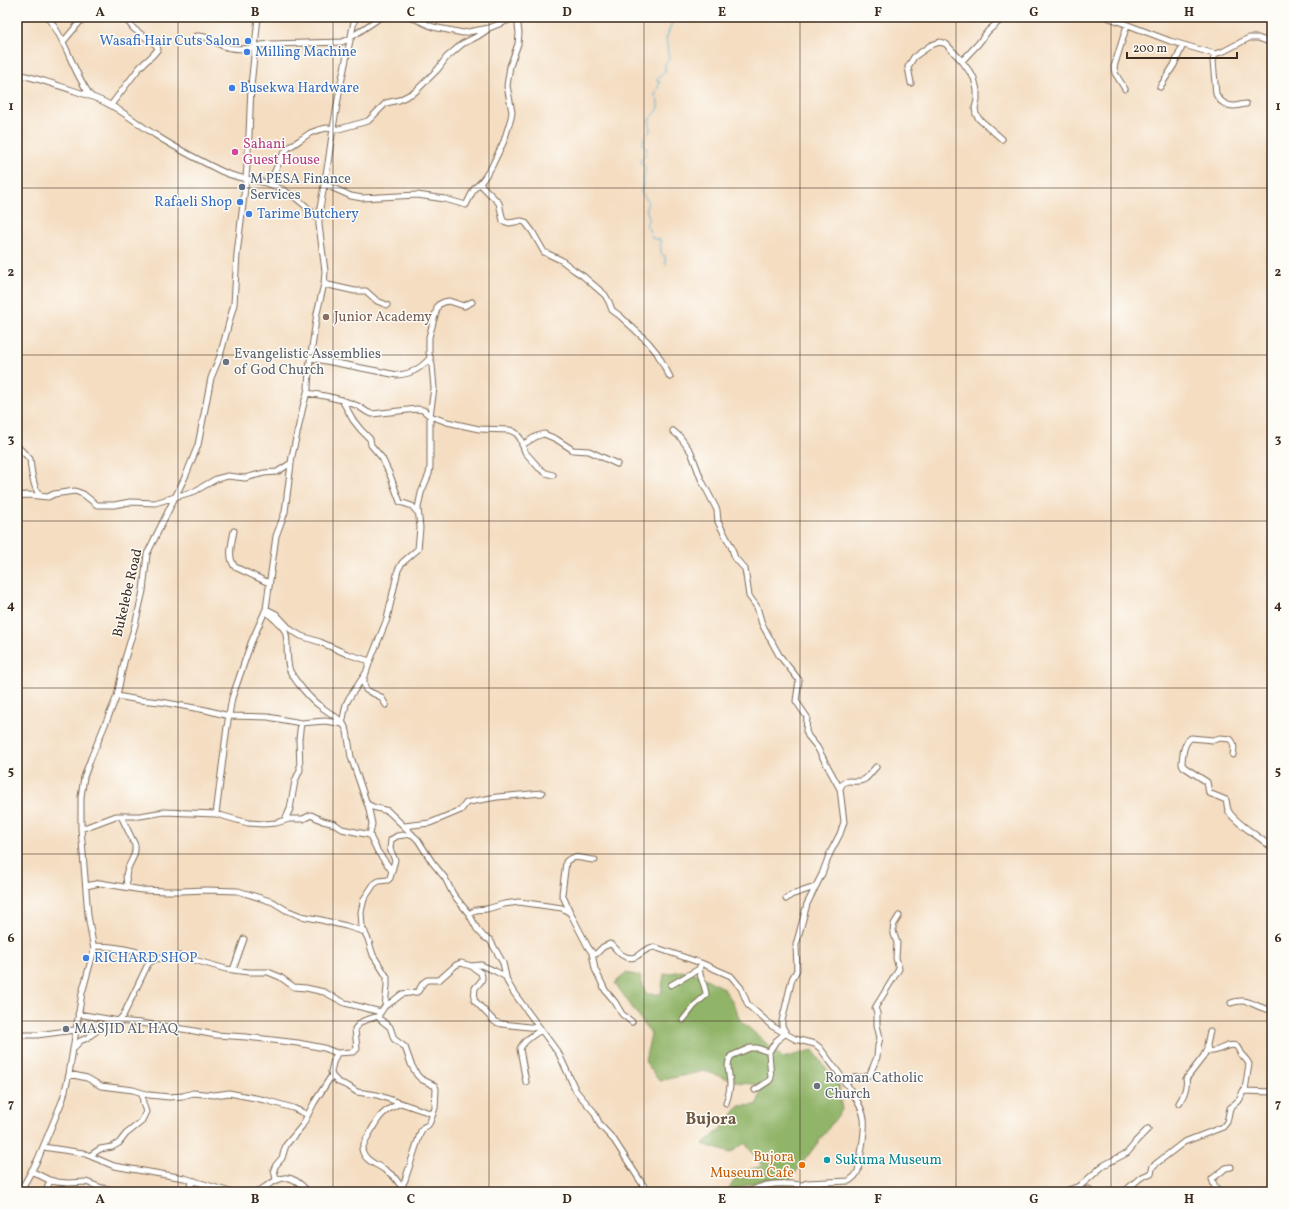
<svg xmlns="http://www.w3.org/2000/svg" width="1289" height="1209" viewBox="0 0 1289 1209" font-family="Vollkorn,serif">
<rect width="100%" height="100%" fill="#fdfcf7"/>
<filter id="ink" filterUnits="userSpaceOnUse"><feTurbulence type="fractalNoise" baseFrequency=".025" numOctaves="2"/><feDisplacementMap in="SourceGraphic" scale="8" xChannelSelector="R" yChannelSelector="G"/><feConvolveMatrix kernelMatrix="1 2 1 2 8 2 1 2 1" color-interpolation-filters="sRGB"/></filter>
<filter id="wash" filterUnits="userSpaceOnUse"><feTurbulence type="fractalNoise" baseFrequency=".012" numOctaves="4" result="noise"/><feDisplacementMap in="SourceGraphic" scale="16" xChannelSelector="R" yChannelSelector="G"/><feGaussianBlur stdDeviation="0.9" result="paint"/><feColorMatrix in="noise" values="0 0 0 0 0 0 0 0 0 0 0 0 0 0 0 0 0 1.4 0 .05"/><feComposite in="paint" operator="in"/></filter>
<g filter="url(#wash)">
<rect width="100%" height="100%" fill="#f4ddc1"/>
<!-- forest -->
<path fill="#90b468" stroke="#666f43" d="M689,970L723,988L731,999L740,1020L783,1058L813,1050L839,1086L842,1110L790,1180L766,1179L727,1192L739,1173L762,1166L745,1143L730,1153L703,1144L721,1129L739,1106L757,1105L763,1085L741,1083L704,1071L659,1081L645,1061L651,1034L615,983L626,973L640,976L646,994H661L664,974Z"/>
<g fill="none" stroke-linecap="round" stroke-linejoin="round">
<!-- stream -->
<path stroke="#53afd1" stroke-width="1" d="M666,265L665,256L661,254L660,239H653C650,234 650,230 646,225L649,218L646,209L648,201L641,192C644,183 644,176 646,167L640,162L644,156L647,150L646,147L643,145L644,138L650,131L649,120L658,110V102L655,95L660,82L656,80L661,76L665,71V64L669,60L666,39L674,17"/>
</g>
</g>
<g filter="url(#ink)">
<g fill="none" stroke-linecap="round" stroke-linejoin="round">
<defs>
<path id="minor" d="M47,17C67,40 72,72 91,96
M1107,17L1170,41L1215,54L1224,51L1249,38H1258L1272,43
M17,19L18,17
M196,36C208,35 213,42 223,46C231,49 247,50 255,47
M63,42L84,17
M254,48L261,45L271,44L342,42L347,40L381,17
M1215,54L1213,61L1216,94C1219,101 1226,106 1234,106C1238,106 1242,104 1246,104
M962,61L978,44L988,31L1004,17
M17,74C37,78 56,85 75,91C88,95 100,99 112,106C128,115 141,126 157,136C177,149 199,160 221,171C233,177 245,179 258,181C282,186 303,201 319,220
M911,83L908,67L914,57L931,45L940,42L946,44L962,61L974,78L977,90V100L975,108L976,114L979,119L1002,139
M1160,87L1174,65L1183,45
M1125,89L1115,73L1114,67L1127,25
M111,105L140,67L153,55L158,49L156,45L134,29L124,17
M269,184L282,156L288,148L300,140L310,133L318,130L327,128L339,129L368,121L386,103L399,100L415,92L438,69L446,58L462,44L478,36L487,30
M324,184L351,196L362,198L417,195L445,199L466,205L474,189L482,181L491,168L504,141L511,118L512,112L507,86L510,66L518,44L519,33L517,17L489,28L463,33L433,27L411,17
M480,184L499,203L503,221L509,223L521,221L525,222L532,231L544,252L561,260L574,270L583,276L605,295L609,302L612,310L620,316L648,342L657,353L670,377
M324,284L355,291H366L377,301L387,305
M311,358L397,375C411,374 420,369 430,358
M307,393L325,396L342,400L358,406L367,412L372,414L417,409L423,410L430,416L447,422L479,429L510,430L516,433L520,438L525,452L539,468L546,473L553,475
M342,400L353,420L361,430L370,439L371,445L382,458L390,475L400,502L412,506L418,513
M673,431L680,437L691,452L701,479L717,510L718,522L731,546L735,558L745,569L749,596L757,607L762,624L779,655L799,680L796,701L807,717L806,731L808,736L817,747L840,789L844,822L840,834L830,853L822,874L807,904L796,945L797,970L792,979L782,1021V1026L786,1033L776,1041L769,1052L757,1048H750L731,1056C725,1065 730,1074 730,1084C730,1090 728,1097 726,1103
M522,445L537,436L544,434L556,439L573,450L589,451L617,464
M17,446L30,459C31,469 33,490 41,496
M17,496L28,495L48,497L54,494L75,491L83,494L97,505H114L130,502L155,503L195,491L216,479L228,476L245,478L264,473L277,472L291,463
M234,531C232,542 227,558 235,567L269,583
M266,609L276,614L291,630L301,636L320,642L347,654L370,661
M265,611C272,617 280,623 285,631C289,640 285,658 290,671C296,682 310,699 320,706C328,712 336,716 343,723
M364,678V684L366,690L381,697L386,705
M117,696L139,700L161,702L206,710L229,716L268,717L301,723L325,721L339,723L344,725L347,731L351,757L367,804L373,807L388,811L418,840L432,862L445,878L453,894L469,914L477,929L484,937L490,940L503,963L507,981L514,993L559,1054L576,1091L594,1112L600,1125L614,1140L643,1185L649,1192
M342,724L346,704L349,698L366,673L370,661L387,619L398,570L402,563L418,549L420,528L418,508L421,493L429,474L430,467V416L434,388L432,365L429,353V337L438,305L444,302L449,301L464,306L472,302
M1233,755C1234,749 1235,743 1230,739L1220,738L1213,740L1191,738C1184,742 1182,756 1182,764L1184,767L1207,782L1209,793L1226,800C1227,803 1227,807 1228,810C1233,822 1262,838 1272,848
M840,789C845,774 855,786 865,779C869,776 872,771 876,767
M368,805L372,824L370,834L371,838L378,852L392,871
M216,814L227,727L232,698L251,643L266,609L276,536L285,512L292,456L303,407L308,389L309,368L317,313L324,284L325,271L319,225V214L328,163L333,128L340,88L355,17
M121,816L135,845C136,858 130,860 127,871C125,876 127,882 127,887
M285,820L290,809L295,781L300,770L299,739L301,723
M404,826L430,823L461,810L466,803L469,802L497,797L542,793
M81,829L116,816H140L164,812L216,814L248,823L263,824L276,823L289,819H303L311,815L323,821L335,824L342,829L370,835
M86,886L100,883L142,890L166,891H182L206,890L238,891L273,902L286,910L301,916L317,919L346,926L365,932
M786,899L791,895L815,887
M570,912L562,894L566,862C573,853 585,860 595,860
M469,914L476,910L487,909L504,904L519,902L562,908L570,913L573,918L588,947L593,954H596L603,947L610,944C615,946 617,952 622,955C638,964 639,949 654,947L701,963L731,976L741,988L748,1005L772,1026L795,1039L815,1044L820,1048C832,1065 862,1100 864,1119C866,1132 860,1157 858,1171L855,1176L849,1181L807,1183L802,1185L798,1192
M94,946C111,946 141,950 155,959
M592,953L595,969L605,990L615,1002L622,1014L632,1022
M471,966L481,973C484,981 480,982 475,988L474,1000L495,1022L502,1024L538,1028
M233,970L244,939
M671,985L699,969
M1231,1003C1249,996 1256,1009 1272,1010
M385,1006L387,986V977L373,955L368,939L362,927L361,912L364,899L374,884L379,881L388,880L390,878L395,860L390,849L391,840L397,836L412,834
M78,1014L119,1021L141,1023L189,1030L216,1035L246,1037L298,1043L324,1048L337,1053L353,1052L357,1049L355,1029L359,1024L363,1021L378,1016L385,1006L393,1001L402,994L417,992L419,990L423,983L427,980H439L456,965L461,963L471,966L481,965L495,971L506,977
M378,1016L381,1020L390,1027L394,1039L405,1047L411,1064L417,1075L421,1079L435,1086L436,1089L435,1108L430,1122L428,1125L424,1127L421,1131L405,1180L402,1186
M683,1020L694,1006L706,995C706,984 696,975 701,963
M1210,1031L1207,1045L1208,1051C1217,1054 1227,1042 1236,1046C1238,1047 1239,1051 1241,1054C1244,1057 1247,1060 1249,1064L1245,1090
M17,1035H37L75,1030
M73,1049L80,1041L87,1038L99,1029L117,1022L123,1016L148,964L155,959L180,956L226,969L248,972H268L280,977L294,987L306,988L324,992L345,1003L381,1012
M337,1053L333,1063L331,1072L332,1076L338,1082L348,1086L357,1092L377,1095L433,1114
M69,1074L87,1078L101,1086L133,1090L149,1095L169,1097L183,1096L193,1093L215,1095L229,1093L265,1100L293,1108L308,1115
M526,1082L520,1049C523,1041 533,1035 541,1030
M845,1083L853,1078L865,1077L870,1074L877,1057L878,1046L880,1038L877,1025V1013L875,1008L899,969L896,958L897,943L893,931L894,924L899,916
M755,1090L769,1081L771,1078L769,1052
M401,1103C384,1110 379,1116 371,1131C367,1137 364,1143 362,1149C364,1162 380,1165 388,1172C396,1177 400,1184 404,1192
M1179,1103C1183,1098 1188,1085 1186,1079L1203,1057L1207,1049
M43,1147L83,1153L114,1166L184,1178L230,1192
M91,1155L100,1149L112,1147L119,1143L126,1134L141,1122L146,1112L143,1103L142,1093
M31,1171L49,1180L57,1182L68,1183L86,1182L102,1188L125,1192
M276,1180L274,1169L276,1165L282,1158L286,1145L302,1126L314,1103L332,1075
M20,1192L38,1159L63,1099L69,1074L82,993L94,950L88,915L81,829V797L84,777L91,758L117,696L124,662L135,625L143,591L147,554L186,475L198,445L211,378L220,356L234,304L237,254L246,179L249,135L251,86L258,17
M46,1192L50,1180
M187,1192L191,1184L195,1181
M257,1192C278,1179 288,1168 308,1192
M749,1192C766,1182 783,1183 802,1185
M1062,1192L1080,1186L1104,1165L1127,1153L1133,1146L1136,1141L1148,1129
M1077,1192L1089,1189
M1124,1192L1140,1178L1151,1173L1153,1166L1184,1142L1223,1127L1227,1122L1230,1108L1240,1099L1243,1091L1272,1092
M1221,1192L1215,1188L1212,1179L1226,1168L1231,1167"/>
</defs>
<!-- minor casing -->
<use href="#minor" stroke="#7c6957" stroke-width="7"/>
<!-- minor -->
<use href="#minor" stroke="#fff" stroke-width="5"/>
</g>
</g>
<!-- grid -->
<path fill="none" stroke="#3b2a1e" stroke-width="1" stroke-opacity="0.55" d="M178,17V1192M333,17V1192M489,17V1192M644,17V1192M800,17V1192M956,17V1192M1111,17V1192M17,188H1272M17,355H1272M17,521H1272M17,688H1272M17,854H1272M17,1021H1272"/>
<!-- markers -->
<g fill="#3f7fe0" stroke="#fdfcf7" stroke-width="1.5">
<circle cx="248" cy="41" r="4"/>
<circle cx="247" cy="52" r="4"/>
<circle cx="232" cy="88" r="4"/>
<circle cx="240" cy="202" r="4"/>
<circle cx="249" cy="214" r="4"/>
<circle cx="86" cy="958" r="4"/>
</g>
<circle fill="#d1479c" stroke="#fdfcf7" stroke-width="1.5" cx="235" cy="152" r="4"/>
<circle fill="#5c6f8a" stroke="#fdfcf7" stroke-width="1.5" cx="242" cy="187" r="4"/>
<circle fill="#8d6e63" stroke="#fdfcf7" stroke-width="1.5" cx="326" cy="317" r="4"/>
<g fill="#6b7280" stroke="#fdfcf7" stroke-width="1.5">
<circle cx="226" cy="362" r="4"/>
<circle cx="66" cy="1029" r="4"/>
<circle cx="817" cy="1086" r="4"/>
</g>
<circle fill="#0f9aa8" stroke="#fdfcf7" stroke-width="1.5" cx="827" cy="1160" r="4"/>
<circle fill="#e8710a" stroke="#fdfcf7" stroke-width="1.5" cx="802" cy="1165" r="4"/>
<g text-anchor="middle" dominant-baseline="central" stroke-width="3" stroke-linejoin="round" paint-order="stroke">
<!-- shop labels -->
<g font-size="14" fill="#366cbe" stroke="#fdfcf7" text-anchor="start">
<text x="240" y="41" text-anchor="end">Wasafi Hair Cuts Salon</text>
<text x="255" y="52">Milling Machine</text>
<text x="240" y="88">Busekwa Hardware</text>
<text x="232" y="202" text-anchor="end">Rafaeli Shop</text>
<text x="257" y="214">Tarime Butchery</text>
<text x="94" y="958">RICHARD SHOP</text>
</g>
<!-- hotel labels -->
<g font-size="14" fill="#b23c85" stroke="#fdfcf7" text-anchor="start">
<text x="243" y="144">Sahani<tspan x="243" dy="16">Guest House</tspan></text>
</g>
<!-- service labels -->
<g font-size="14" fill="#4e5e75" stroke="#fdfcf7" text-anchor="start">
<text x="250" y="179">M PESA Finance<tspan x="250" dy="16">Services</tspan></text>
</g>
<!-- education labels -->
<g font-size="14" fill="#785e54" stroke="#fdfcf7" text-anchor="start">
<text x="334" y="317">Junior Academy</text>
</g>
<!-- worship labels -->
<g font-size="14" fill="#5b616d" stroke="#fdfcf7" text-anchor="start">
<text x="234" y="354">Evangelistic Assemblies<tspan x="234" dy="16">of God Church</tspan></text>
<text x="74" y="1029">MASJID AL HAQ</text>
<text x="825" y="1078">Roman Catholic<tspan x="825" dy="16">Church</tspan></text>
</g>
<!-- street labels -->
<g font-size="14" fill="#3b2a1e" stroke="#fdfcf7">
<text transform="translate(128 593) rotate(-77)">Bukelebe Road</text>
</g>
<!-- food labels -->
<g font-size="14" fill="#c56008" stroke="#fdfcf7" text-anchor="end">
<text x="794" y="1157">Bujora<tspan x="794" dy="16">Museum Cafe</tspan></text>
</g>
<!-- culture labels -->
<g font-size="14" fill="#0d838f" stroke="#fdfcf7" text-anchor="start">
<text x="835" y="1160">Sukuma Museum</text>
</g>
<!-- quarter labels -->
<g font-size="16" font-weight="bold" fill="#6b5641" stroke="#fdfcf7">
<text x="711" y="1120">Bujora</text>
</g>
</g>
<!-- margin -->
<rect width="1289" height="1209" fill="none" stroke="#fdfcf7" stroke-width="44"/>
<!-- scale -->
<path d="M1127 52v6h110v-6" fill="none" stroke="#3b2a1e" stroke-width="2"/>
<text x="1133" y="52" font-size="12" fill="#3b2a1e" stroke="#fdfcf7" stroke-width="3" paint-order="stroke">200 m</text>
<rect x="22" y="22" width="1245" height="1165" fill="none" stroke="#3b2a1e" stroke-width="1.5"/>
<g font-size="13" text-anchor="middle" font-weight="bold" fill="#3b2a1e">
<text x="100" y="16">A</text>
<text x="255" y="16">B</text>
<text x="411" y="16">C</text>
<text x="567" y="16">D</text>
<text x="722" y="16">E</text>
<text x="878" y="16">F</text>
<text x="1034" y="16">G</text>
<text x="1189" y="16">H</text>
<text x="11" y="110">1</text>
<text x="1278" y="110">1</text>
<text x="11" y="276">2</text>
<text x="1278" y="276">2</text>
<text x="11" y="443">3</text>
<text x="1278" y="443">3</text>
<text x="11" y="609">4</text>
<text x="1278" y="609">4</text>
<text x="11" y="775">5</text>
<text x="1278" y="775">5</text>
<text x="11" y="942">6</text>
<text x="1278" y="942">6</text>
<text x="11" y="1108">7</text>
<text x="1278" y="1108">7</text>
<text x="100" y="1203">A</text>
<text x="255" y="1203">B</text>
<text x="411" y="1203">C</text>
<text x="567" y="1203">D</text>
<text x="722" y="1203">E</text>
<text x="878" y="1203">F</text>
<text x="1034" y="1203">G</text>
<text x="1189" y="1203">H</text>
</g>
</svg>
